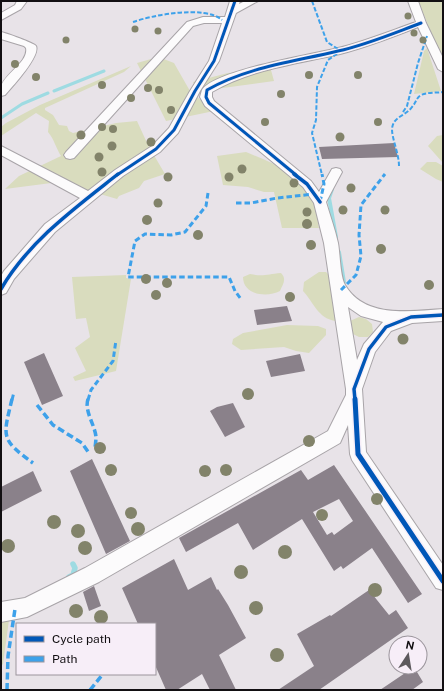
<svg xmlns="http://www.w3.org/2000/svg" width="444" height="691" viewBox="0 0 444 691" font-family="'Public Sans',sans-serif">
<rect width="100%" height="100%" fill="#e8e3e8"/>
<!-- green -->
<path fill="#d9dcbe" d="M418,1H443V61Z
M427,48L441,91L414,94L424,51Z
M161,58L174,63L190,91L214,111L166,121L137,63L151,59Z
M131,66L124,72L45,108V110L53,115L59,125L67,126L69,131L73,133L116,123L137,121L148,145L165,174L144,181L139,188L119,196L117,199L59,182L5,189L19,176L61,156C56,148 54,139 48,132L49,121L36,113L1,136V127L6,123L40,105Z
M271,70L274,81L208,90L195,86L193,82L228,73Z
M443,135V163L428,146L437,136Z
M246,152C267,161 305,175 313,198C317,207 317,219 319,228H282L274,192H264L248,187L223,185L217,156Z
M427,162H436L443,166V182L436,179L420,169Z
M319,272H326L332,278L338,317L335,321C318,318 314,303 303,291L304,282Z
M250,274C264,277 267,274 281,273C287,279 283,284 280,291C267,298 243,295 243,277Z
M126,275V278L131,279L116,371L75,381L73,377L86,371L75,348L90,337L86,318L76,319L72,277Z
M359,317L366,319L372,324L373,332L368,337H359L351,333L350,321Z
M287,325L318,326L326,329V335L309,353L296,351L284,347L241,350L232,344L233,339L243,333Z
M1,620H9L3,664L1,666Z"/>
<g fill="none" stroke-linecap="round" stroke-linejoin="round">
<!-- stream-far2 -->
<path stroke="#9edbe2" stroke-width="3" d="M54,91L104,71
M1,118L22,104L48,93"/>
<!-- stream-far1 -->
<path stroke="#9edbe2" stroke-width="4" d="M332,189L329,198L336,237
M339,252L344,282"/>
<!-- stream -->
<path stroke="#9edbe2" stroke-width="5.5" d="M69,577L73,575L75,568L73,564"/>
</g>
<!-- building -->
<path fill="#8a818a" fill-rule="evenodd" d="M394,143L398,157L322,159L319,147Z
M287,306L292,321L257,325L254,310Z
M44,353L63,396L42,405L24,362Z
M300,354L305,371L271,377L266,361Z
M233,403L245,427L225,437L210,411L217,407Z
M92,459L130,541L106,554L70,471Z
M334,465L422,594L408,603L372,548L343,569L341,566L334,571L302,519L253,550L238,523L186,552L179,538L301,470L308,480ZM339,499L353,521L334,535L332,532L327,535L313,512Z
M33,471L42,491L1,512V487Z
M174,559L188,590L211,577L217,590L218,589L228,605L246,638L219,655L236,690H210L202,674L177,690H166L155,665V624H138L122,588Z
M94,586L101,606L89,611L83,592Z
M369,590L389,615L396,610L408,628L319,690H278L314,666L297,634L330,615L331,616Z
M414,667L423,682L412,690H380Z"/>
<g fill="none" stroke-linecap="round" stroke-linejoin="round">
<defs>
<path id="minor" d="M17,1H27L21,9L1,20V13L15,5Z
M230,1H240L239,4L245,1H258L236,13L219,61L200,91L178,133L160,152L123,176L55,232L14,279L6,293L1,295V276L4,271L45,224L80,198L1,155V146L88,191L115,170L152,146L169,128L190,91L209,61L222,23H204L193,26L74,158L70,159L66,158L64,155L66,152L187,22L203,17H225Z
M408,1H418L426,23L443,58V72L438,69L418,27C393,37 367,47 340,54C297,64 251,69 212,92V97L214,101L311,181L319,192L332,169L336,168L340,169L342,172L326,202C330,216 335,229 338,243C340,254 340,276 345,285C365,319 411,311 443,309V321L412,323L391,331L375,352L362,389L366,452L443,565V590L436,588L352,460L350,454L348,425L340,443L99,582L27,617L1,622V602L25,598L85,568L328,431L346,395V389L324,243L314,203L303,187L205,106L200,97L202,90C216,69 318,54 346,46C370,39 393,30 416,22ZM348,307L361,316L383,322L364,344L357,360Z
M1,32C6,33 34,43 36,46C41,56 12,87 5,95L1,96C1,94 0,90 1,87C4,74 29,62 26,48L24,46L1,39Z"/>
</defs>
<!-- minor casing -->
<use href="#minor" stroke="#a8a4a8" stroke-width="2"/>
<!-- minor -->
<use href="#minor" fill="#fcfbfc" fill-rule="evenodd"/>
<!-- quiet-far2 -->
<path stroke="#3da1ea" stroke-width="2" stroke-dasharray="4.5 2" stroke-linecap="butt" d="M312,1L327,42L341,51L328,60L317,87L316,120L312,133L322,175
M133,22C153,15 205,5 222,20
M403,112L407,106L418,63L427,36
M399,166C399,154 392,139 392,129C393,116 406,116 412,107C416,103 416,98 421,95C428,92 436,93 443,92"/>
<!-- quiet-far1 -->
<path stroke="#3da1ea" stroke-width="3" stroke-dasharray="5.5 3" stroke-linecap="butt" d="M208,193L206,206L185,232L171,235L145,234L135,241L128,277H229L235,291L241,299
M320,202L324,184L322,174
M236,203H251L277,198L314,194
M341,290L356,275L361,256L359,235L361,205L385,174
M12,400L14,392
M88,400L91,390L113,361L116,340"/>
<!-- quiet -->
<path stroke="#3da1ea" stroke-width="3.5" stroke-dasharray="7 3.5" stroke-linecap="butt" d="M12,399C3,437 0,439 33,463
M88,399C84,411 95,425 96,437C96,441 95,446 95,450
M37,405L53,425L82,443L89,453
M7,690L8,656L15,609
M90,690L103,674"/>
<defs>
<path id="cycleway-far2" d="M117,175L156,149L174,130L195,91L214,61L235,1
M296,175L209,103L206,97L207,90C247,67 293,62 338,51C366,45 394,33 421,23"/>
<path id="cycleway-far1" d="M294,174L307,184L320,202
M1,289C29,241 75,208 118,174
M355,400L354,389L369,349L386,327L411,317L443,315"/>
<path id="cycleway" d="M355,399L358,454L443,581"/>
</defs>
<!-- cycleway-far2 casing -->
<use href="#cycleway-far2" stroke="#f7eef8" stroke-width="5"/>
<!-- cycleway-far1 casing -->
<use href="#cycleway-far1" stroke="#f7eef8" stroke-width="6"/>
<!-- cycleway casing -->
<use href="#cycleway" stroke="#f7eef8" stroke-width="8"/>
<!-- cycleway-far2 -->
<use href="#cycleway-far2" stroke="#0057b8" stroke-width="3"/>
<!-- cycleway-far1 -->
<use href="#cycleway-far1" stroke="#0057b8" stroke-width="3.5"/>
<!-- cycleway -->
<use href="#cycleway" stroke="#0057b8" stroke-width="5"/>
</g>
<!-- trees -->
<g fill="#82836a">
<circle cx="408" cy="16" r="3.5"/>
<circle cx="135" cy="29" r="3.5"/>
<circle cx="158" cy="31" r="3.5"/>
<circle cx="414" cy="33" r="3.5"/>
<circle cx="66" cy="40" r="3.5"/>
<circle cx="423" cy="40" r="3.5"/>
<circle cx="15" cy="64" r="4"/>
<circle cx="309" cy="75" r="4"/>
<circle cx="358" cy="75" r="4"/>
<circle cx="36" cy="77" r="4"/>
<circle cx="102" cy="85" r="4"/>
<circle cx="148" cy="88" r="4"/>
<circle cx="159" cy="90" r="4"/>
<circle cx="281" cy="94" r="4"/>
<circle cx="131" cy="98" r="4"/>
<circle cx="171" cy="110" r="4"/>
<circle cx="265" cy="122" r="4"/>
<circle cx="378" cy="122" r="4"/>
<circle cx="102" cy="127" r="4"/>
<circle cx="113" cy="129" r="4"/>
<circle cx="81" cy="135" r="4.5"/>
<circle cx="340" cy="137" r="4.5"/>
<circle cx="151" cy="142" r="4.5"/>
<circle cx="112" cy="146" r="4.5"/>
<circle cx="99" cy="157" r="4.5"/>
<circle cx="242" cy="169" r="4.5"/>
<circle cx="102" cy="172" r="4.5"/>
<circle cx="168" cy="177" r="4.5"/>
<circle cx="229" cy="177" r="4.5"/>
<circle cx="294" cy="183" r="4.5"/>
<circle cx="351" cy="188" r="4.5"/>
<circle cx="158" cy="203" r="4.5"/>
<circle cx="343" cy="210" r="4.5"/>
<circle cx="385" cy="210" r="4.5"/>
<circle cx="307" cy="212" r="4.5"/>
<circle cx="147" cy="220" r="5"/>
<circle cx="307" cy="224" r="5"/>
<circle cx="198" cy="235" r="5"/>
<circle cx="311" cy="245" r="5"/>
<circle cx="381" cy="249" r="5"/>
<circle cx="146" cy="279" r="5"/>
<circle cx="167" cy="283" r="5"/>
<circle cx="429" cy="285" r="5"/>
<circle cx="156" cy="295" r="5"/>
<circle cx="290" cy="297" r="5"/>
<circle cx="403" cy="339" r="5.5"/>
<circle cx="248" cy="394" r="6"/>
<circle cx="309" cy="441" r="6"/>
<circle cx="100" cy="448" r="6"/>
<circle cx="111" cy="470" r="6"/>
<circle cx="226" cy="470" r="6"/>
<circle cx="205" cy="471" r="6"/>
<circle cx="377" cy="499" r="6"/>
<circle cx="131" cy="513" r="6"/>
<circle cx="322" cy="515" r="6"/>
<circle cx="54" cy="522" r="7"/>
<circle cx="138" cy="529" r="7"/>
<circle cx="78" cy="531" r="7"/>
<circle cx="8" cy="546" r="7"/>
<circle cx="85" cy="548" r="7"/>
<circle cx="285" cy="552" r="7"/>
<circle cx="241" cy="572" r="7"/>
<circle cx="375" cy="590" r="7"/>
<circle cx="256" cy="608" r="7"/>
<circle cx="76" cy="611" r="7"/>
<circle cx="101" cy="617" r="7"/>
<circle cx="277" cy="655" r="7"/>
</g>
<!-- border -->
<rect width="444" height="691" fill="none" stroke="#120f12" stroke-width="4"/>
<!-- legend -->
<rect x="16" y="623" width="140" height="52" fill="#f7eef8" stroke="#9b959c"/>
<rect x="24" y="636" width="20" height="6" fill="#0057b8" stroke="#9b959c"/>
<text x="52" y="643" font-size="12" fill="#120f12">Cycle path</text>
<rect x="24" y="656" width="20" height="6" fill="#3da1ea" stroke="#9b959c"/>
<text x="52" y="663" font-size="12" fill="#120f12">Path</text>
<!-- north arrow -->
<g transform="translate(408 655) rotate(12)"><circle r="19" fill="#f7eef8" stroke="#9b959c"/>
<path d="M0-3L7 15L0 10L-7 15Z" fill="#5d595d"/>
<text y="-6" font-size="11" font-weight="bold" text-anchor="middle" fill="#120f12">N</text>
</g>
</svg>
